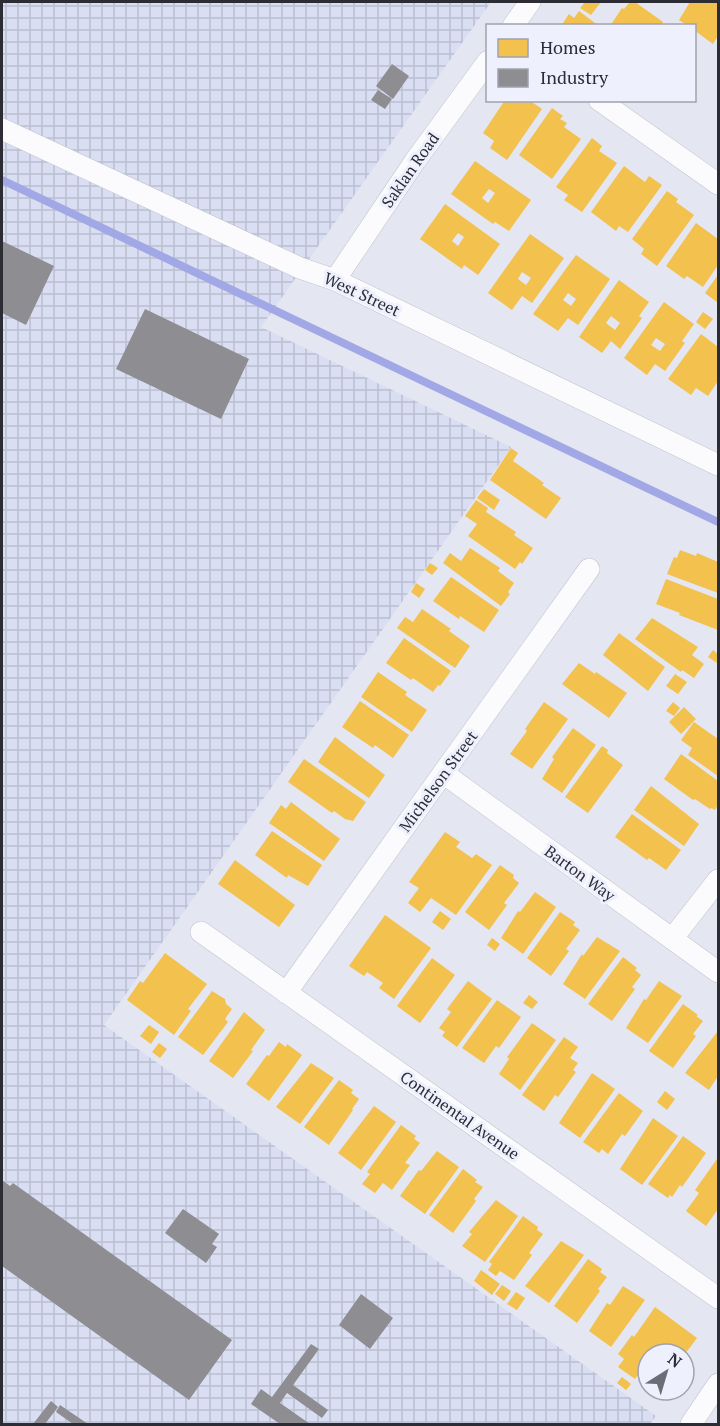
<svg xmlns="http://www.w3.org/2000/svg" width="720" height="1426" viewBox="0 0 720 1426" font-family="'PT Serif',serif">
<defs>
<pattern id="industrial-grid" width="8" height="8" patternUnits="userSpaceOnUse" patternTransform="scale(1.5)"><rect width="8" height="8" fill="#dadef3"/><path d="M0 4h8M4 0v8" fill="none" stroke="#bbbfd1"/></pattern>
</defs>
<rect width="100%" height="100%" fill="#e4e6f2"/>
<!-- industrial -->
<path fill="url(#industrial-grid)" d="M2,2H491L261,327L511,447L104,1025L656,1416L650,1424H2Z"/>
<!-- homes -->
<path fill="#f2c14e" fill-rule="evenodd" d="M585,2H601L591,15L580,8Z
M630,2H635L663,22L661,26H610L622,8L624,9Z
M690,2H718V36L713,44L694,30V26H688L679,20Z
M579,11L599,26H561L569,14L574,18Z
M505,100H529L542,109L507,160L490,148L494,141L483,133Z
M552,108L563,116L560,119L567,123L564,127L581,139L552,179L519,155Z
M592,138L602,146L599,151L617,163L582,212L564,200L568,195L556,187Z
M475,161L531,200L509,231L495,222L493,224L451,194ZM489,189L495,193L488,203L482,198Z
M624,166L645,182L649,176L662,185L628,232L619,226L616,231L591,212Z
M667,191L678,199L676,202L694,215L657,266L641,254L644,249L632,239Z
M445,204L500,244L478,275L464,265L462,269L420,239ZM458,233L464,237L458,246L452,241Z
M696,223L718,239V265L703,287L687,276L684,279L666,266Z
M530,234L564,258L532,303L522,296L512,310L488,293ZM522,272L531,278L526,285L518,279Z
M576,255L610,279L578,325L568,318L558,331L533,314ZM568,293L576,299L571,306L563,300Z
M718,275V303L705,293Z
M619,280L649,302L639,316L642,318L620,349L611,341L602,353L579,337ZM611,316L620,323L615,330L606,323Z
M664,302L694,324L682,341L685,343L665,371L655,364L647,375L624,358ZM656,338L665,344L660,351L651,345Z
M703,312L713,319L705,329L696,322Z
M701,334L718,347V381L708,396L696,388L691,395L668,379Z
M511,448L518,453L513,461L544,483L542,485L561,498L546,519L490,480Z
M484,489L500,500L494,510L477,498Z
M476,500L488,508L486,512L516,532L514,535L533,548L522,564L520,562L515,569L468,536L477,524L465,516Z
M470,548L500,568L498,571L514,583L508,592L510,594L501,606L443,563L450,553L461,561Z
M680,550L696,556L697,553L718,562V593L667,574L674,557L677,558Z
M430,563L438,568L432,575L425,570Z
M451,577L499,610L484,632L460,616L459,619L433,601Z
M666,579L718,599V630L679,615L680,613L656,604Z
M416,583L425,589L419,598L411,592Z
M422,609L451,629L449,631L470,646L455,668L397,628L405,617L413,622Z
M652,618L698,647L692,655L704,664L694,678L682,670L681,672L635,639Z
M619,633L665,667L648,691L603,655Z
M404,638L451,671L440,686L438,685L433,692L413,678L411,680L386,663Z
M713,650L718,654L717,663L708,657Z
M579,663L595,674L596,672L627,693L609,718L562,684Z
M378,672L407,692L405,695L427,710L412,732L361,697Z
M675,674L687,682L678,694L666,686Z
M360,701L409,735L393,758L375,745L373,748L342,727Z
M544,702L568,719L532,769L510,754L527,731L525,729Z
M673,702L680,708L674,716L666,711Z
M684,707L696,719L681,734L669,722Z
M694,722L718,739V776L688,755L692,748L681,740Z
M573,728L596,745L562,793L542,779L554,759L552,757Z
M335,737L385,775L369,798L318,762Z
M602,746L608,750L607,753L623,765L588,813L565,797Z
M681,754L718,781V805L715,810L711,808L710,809L695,799L693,800L664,779Z
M304,759L366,802L353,821L345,819L334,811L332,813L288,782Z
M651,786L699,824L684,846L634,810Z
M291,802L340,839L324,861L269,823L281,805L286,809Z
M632,814L681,850L666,870L649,858L647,860L615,837Z
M272,831L322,865L308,886L288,875L287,878L255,855Z
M445,832L460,842L456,847L472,858L476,854L492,865L456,915L431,898L420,912L408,903L419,888L409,882Z
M235,860L295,905L279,927L218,884Z
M500,865L514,875L513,878L519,883L504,903L507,905L489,930L465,912Z
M535,892L556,907L523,954L501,938L518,911L520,912Z
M440,911L451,919L443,930L432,922Z
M560,912L575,922L573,925L580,930L566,949L569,951L551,976L527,958Z
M385,915L431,948L394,999L379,988L383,983L367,972L364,976L349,966Z
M597,937L620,951L585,999L563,984L582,954L583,956Z
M492,938L500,944L495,951L487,945Z
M165,953L207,984L188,1009L191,1011L174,1035L127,1000L140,981L143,983Z
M623,957L637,968L635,970L641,975L632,987L635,989L612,1021L588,1004Z
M432,958L455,975L420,1023L397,1006Z
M468,981L492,999L457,1047L442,1036L445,1032L439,1028L451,1012L447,1009Z
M659,981L682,996L648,1043L626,1028L644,999L646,1000Z
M212,991L225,999L226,1004L232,1009L225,1019L228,1022L203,1055L178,1037Z
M529,995L538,1002L532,1009L523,1003Z
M497,1000L521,1017L499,1048L496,1046L484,1063L462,1048Z
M683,1004L698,1015L696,1016L703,1021L693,1034L696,1036L673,1068L649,1051Z
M244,1012L265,1030L251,1050L253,1051L233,1078L209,1061Z
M532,1023L556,1040L520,1090L499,1074L509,1059L507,1057Z
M149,1025L159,1032L151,1044L140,1036Z
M718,1031V1076L709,1090L685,1073Z
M564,1037L578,1047L570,1058L578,1063L573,1070L576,1072L558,1097L555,1095L544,1111L522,1095Z
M279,1042L286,1047L287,1044L302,1055L269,1101L246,1084L267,1055L269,1056Z
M159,1043L167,1049L160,1058L152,1052Z
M311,1063L334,1078L300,1124L276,1107Z
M592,1073L615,1089L580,1138L559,1123Z
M339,1080L353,1090L351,1093L359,1099L352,1109L353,1110L329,1145L304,1127Z
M665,1091L675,1099L667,1110L657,1102Z
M619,1093L643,1111L625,1136L622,1134L608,1154L602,1149L599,1153L583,1142Z
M374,1106L396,1122L361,1170L338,1153Z
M653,1118L678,1136L642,1185L620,1169Z
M401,1125L416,1136L414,1139L420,1143L405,1163L410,1165L392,1190L383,1183L375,1193L362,1184L370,1174L367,1172Z
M683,1136L706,1153L682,1187L680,1185L672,1197L670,1195L668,1198L648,1184Z
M437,1151L459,1167L425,1214L400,1196L419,1170L421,1171Z
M717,1159L718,1209L706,1226L686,1211L699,1193L695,1190Z
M463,1169L477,1180L475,1182L483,1187L474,1199L476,1201L453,1233L429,1215Z
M496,1200L518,1216L485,1262L462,1246L472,1234L469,1232Z
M523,1216L538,1227L537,1230L543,1234L529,1253L532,1255L514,1280L500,1271L496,1276L488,1270L492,1264L489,1262Z
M561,1241L584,1255L549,1303L525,1286Z
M588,1259L602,1269L600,1272L607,1277L598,1289L600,1291L577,1323L554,1306Z
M481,1270L500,1284L492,1295L474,1281Z
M502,1285L511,1291L504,1301L495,1294Z
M623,1286L645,1300L611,1347L589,1331L607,1303L610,1305Z
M516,1292L525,1298L517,1310L507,1304Z
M655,1307L697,1338L685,1354H648V1376L641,1370L635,1379L618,1367L624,1359L618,1354L632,1335L634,1337Z
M622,1377L631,1384L626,1390L617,1383Z"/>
<!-- industry -->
<path fill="#8d8d92" d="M392,64L409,76L393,99L376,86Z
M378,90L392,99L385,109L371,100Z
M2,241L54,266L26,325L2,313Z
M145,309L249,359L221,419L116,369Z
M2,1180L10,1186L13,1183L232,1340L189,1400L2,1266Z
M183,1209L219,1234L212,1244L217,1247L206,1263L165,1233Z
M361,1294L393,1318L370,1349L339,1325Z
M311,1344L319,1349L293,1385L328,1410L322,1418L287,1393L280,1403L310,1424H280L251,1404L261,1389L272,1397Z
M51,1401L58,1407L45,1424H33Z
M60,1405L88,1424H73L56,1412Z"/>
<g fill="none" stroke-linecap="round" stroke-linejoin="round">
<!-- stream -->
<path stroke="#a1a8e5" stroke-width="8" d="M2,180L718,522"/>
<defs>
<path id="minor" d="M513,26L530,2
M599,100L718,184
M2,129L300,268L335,280L718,465
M335,280L415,161L488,61
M443,773L718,972
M201,932L718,1298
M672,939L718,880
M286,993L589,569
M691,1424L718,1384"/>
</defs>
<!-- minor casing -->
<use href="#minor" stroke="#c2c4cd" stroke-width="22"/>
<!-- minor -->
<use href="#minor" stroke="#fbfbfd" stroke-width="21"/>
</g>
<g text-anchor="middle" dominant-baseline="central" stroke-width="6" stroke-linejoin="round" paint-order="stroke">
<!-- street labels -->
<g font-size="16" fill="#2b2c34" stroke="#eef0fd">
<text transform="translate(410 170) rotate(-55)">Saklan Road</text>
<text transform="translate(362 294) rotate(25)">West Street</text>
<text transform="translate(438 781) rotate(-54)">Michelson Street</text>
<text transform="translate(580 873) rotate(36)">Barton Way</text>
<text transform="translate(460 1115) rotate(35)">Continental Avenue</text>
</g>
</g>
<!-- border -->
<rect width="720" height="1426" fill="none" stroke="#2b2c34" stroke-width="6"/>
<!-- legend -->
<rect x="486" y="24" width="210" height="78" fill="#eef0fd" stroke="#a0a2ad" stroke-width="1.5"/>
<rect x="498" y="39" width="30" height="18" fill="#f2c14e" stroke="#a0a2ad" stroke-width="1.5"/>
<text x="540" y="54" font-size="18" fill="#2b2c34">Homes</text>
<rect x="498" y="69" width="30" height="18" fill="#8d8d92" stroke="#a0a2ad" stroke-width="1.5"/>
<text x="540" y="84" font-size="18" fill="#2b2c34">Industry</text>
<!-- north arrow -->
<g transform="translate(666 1372) rotate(37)"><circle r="28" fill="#eef0fd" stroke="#a0a2ad" stroke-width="1.5"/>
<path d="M0-4.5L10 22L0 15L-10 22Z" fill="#6c6d76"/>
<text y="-9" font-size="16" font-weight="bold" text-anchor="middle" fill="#2b2c34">N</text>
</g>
</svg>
